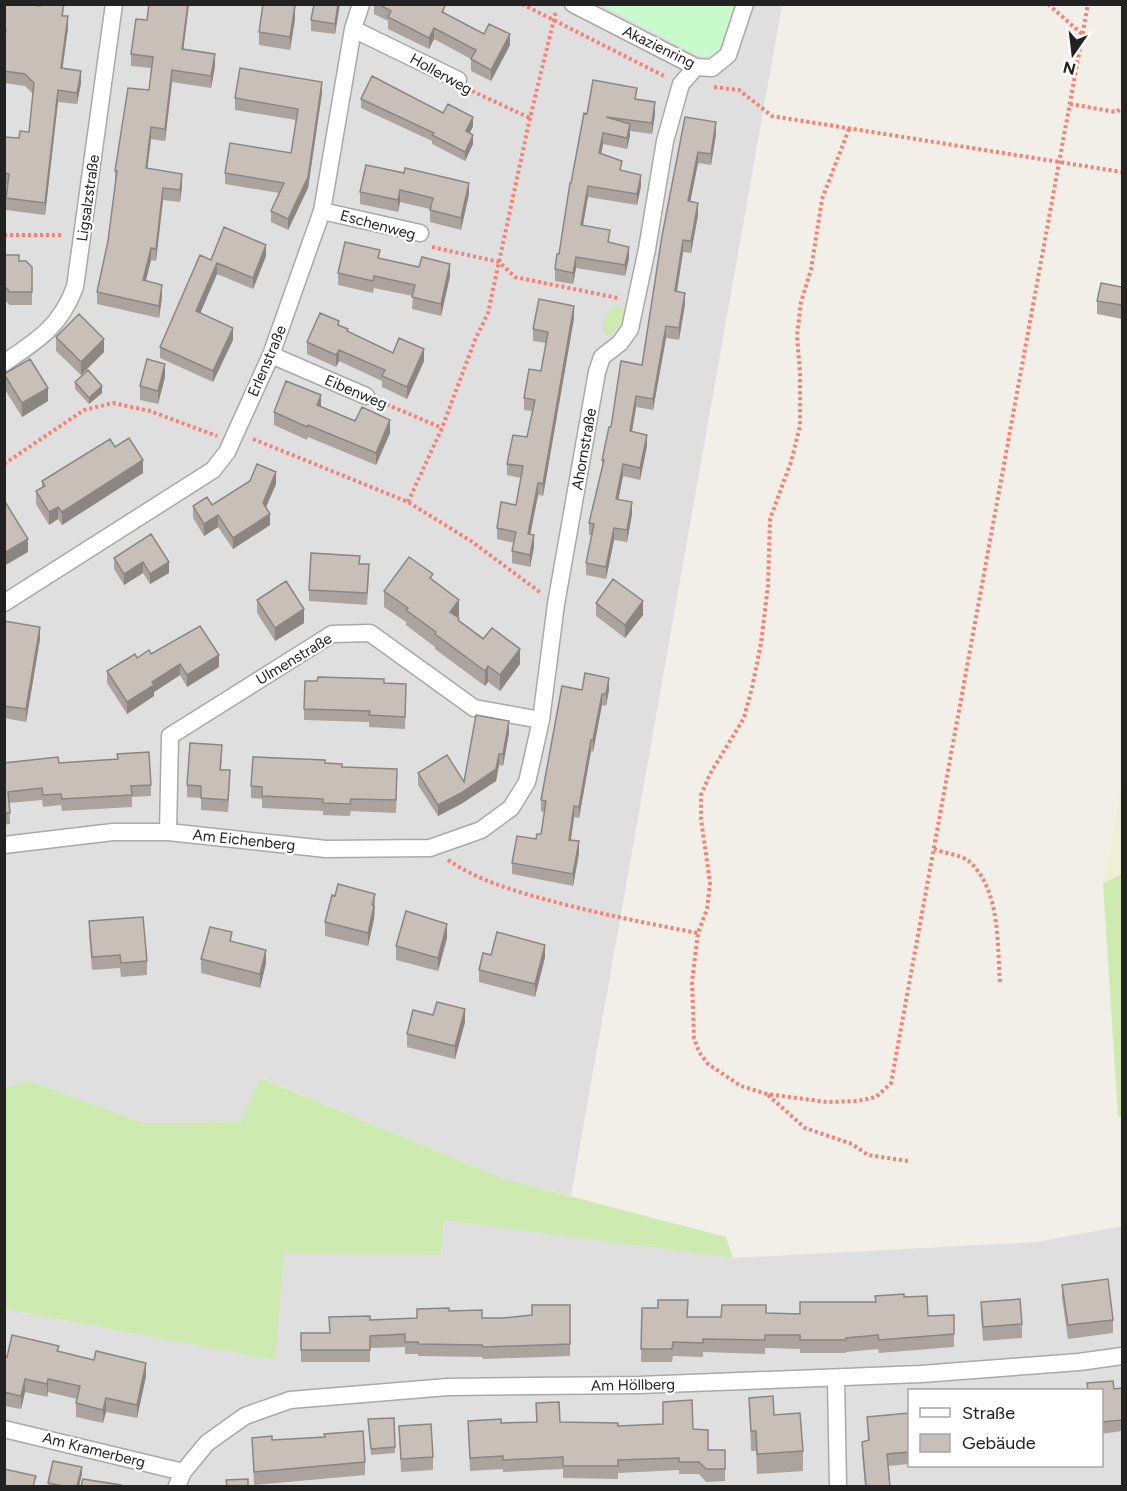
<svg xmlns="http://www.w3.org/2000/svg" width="1127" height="1491" viewBox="0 0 1127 1491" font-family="Figtree,sans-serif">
<rect width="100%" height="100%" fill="#f2efe9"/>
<!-- residential -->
<path fill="#e0dfdf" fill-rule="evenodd" d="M5,5H782L571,1196L504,1179L262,1078L240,1122L144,1123L26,1080L5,1089Z
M444,1220L733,1258L1037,1242L1122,1226V1486H5L4,1309L274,1360L283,1254L441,1255ZM910,1390H1102V1466H910Z"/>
<!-- farmland -->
<path fill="#eef0d5" d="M1122,782V874L1103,883Z"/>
<!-- grass -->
<path fill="#cdebb0" d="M615,306L622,308L624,317L612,335L605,334C599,324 607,313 615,306Z
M1122,874V1116L1118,1117L1103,883Z
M261,1078L504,1179L726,1237L733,1258L444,1220L441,1255L284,1254L275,1360L5,1309V1089L26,1080L144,1123L240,1122Z"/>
<!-- park -->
<path fill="#c8facc" d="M604,4L738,5C731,23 724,67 695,54L603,6Z"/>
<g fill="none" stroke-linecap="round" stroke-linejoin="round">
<defs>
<path id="street" d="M573,4L696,67L712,68L728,55L745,4
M353,29L458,80
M322,211L420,233
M271,355L366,396
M4,363C38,340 60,327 75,287L114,4
M4,603L213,470L227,452L271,355L322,211L353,29L361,4
M168,832L170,736L332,634L370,633L474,708L541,720
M4,845L113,832H168L326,849L430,848L481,830L511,808L527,782L533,756L541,720L556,604L597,372L602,357L620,343L630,329L647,249L665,141L681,84L696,67
M836,1378L838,1486
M4,1429L183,1472
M177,1486L183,1472L207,1443L245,1416L290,1400L448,1387L639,1385L921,1374L1079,1362L1122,1356"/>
</defs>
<!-- street casing -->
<use href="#street" stroke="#a9a9a9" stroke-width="19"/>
<!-- path -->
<path stroke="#fa8072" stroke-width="4" stroke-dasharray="3 3" stroke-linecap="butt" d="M522,4L666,77
M1048,4L1083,35
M714,87L739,90L772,116L1122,172
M472,91L530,118
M1070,104L1116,112L1122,108
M849,129L822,199L811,270L801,302L797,336L800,373V426L791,462L770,519L768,586L761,643L752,688L744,718L710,774L701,795V819L710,883L707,909L698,933L692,981L694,1038L699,1052L708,1064L741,1086L767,1094L827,1102L858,1101L876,1097L891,1083L1088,4
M4,235H64
M432,247L499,262L515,277L618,298
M381,402L442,428
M253,439L408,502L471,541L541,593
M4,464L84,410L113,403L150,411L217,436
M408,502L442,428L475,340L488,313L530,118L556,11
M934,849C944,853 962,855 970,862C1001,892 997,944 1000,983
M448,860C480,882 521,893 559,903C605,915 651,924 698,933
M768,1095L805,1128L852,1144L868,1155L908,1161"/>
<!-- street -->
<use href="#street" stroke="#fff" stroke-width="16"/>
</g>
<!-- wall -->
<path fill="#aba49e" d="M4,4L40,6L64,16L68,28L62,68L81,83L77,104L58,102L45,215L6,210V198L8,185H4V137L19,138L29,132L33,94L25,86L4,83Z
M189,4L183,49L215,66L211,88L172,82L165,141L151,139L147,169L182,186L180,202L163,200L156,261L151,260L146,280L162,297L159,318L97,304V292L108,241L115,183V171L149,90L151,68L131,66V54L147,20Z
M315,4H340L335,34L311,31V20Z
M374,4H442L445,14L484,34L510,45L491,81L471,71V59L434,39L429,49L388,29V21L374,14Z
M295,19L290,50L259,45V32Z
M322,93L308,188L288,230L271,222V211L279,193L225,184V173L291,153L296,120L235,110V98Z
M361,99L443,113L473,126L470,133L473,144L465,161L432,144V141L361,108Z
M637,99L655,114L652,134L630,131L627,149L603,144L601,154L641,186L637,205L588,197L583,225L610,243L629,258L625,276L576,268L573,284L555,281V269L559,254L571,183L587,114Z
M685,117L716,134L711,165L698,163L690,202L698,215L691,253L683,252L677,291L685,304L679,340L666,338L653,410L636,407L632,432L647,446L640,480L623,476L618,500L632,514L627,542L614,540L606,579L586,575V563L592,535H589V523L602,470V460L611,427L642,365Z
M366,165L469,194L461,230L430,222V209L400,202L398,212L360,204V192Z
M4,255L32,267V305H10L4,300Z
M266,256L253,289L217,274L200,313L233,340L213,382L160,358V347L211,260Z
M380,259L450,276L441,316L412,309L413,296L374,288L373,293L338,285V273Z
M1122,287V319L1097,314V301Z
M574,318L543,496L538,495L530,535L534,547L530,567L512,563V551L514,543L497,539V528L516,505L521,478L507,475V464L527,437L532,411L524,410V398L541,371L546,343L533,341V329Z
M339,325L348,332L393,353L424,361L407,399L382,387V381L339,361L336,367L307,354V342Z
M56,337L104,352L81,375L56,351Z
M4,374L48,401L22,417L4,388Z
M165,377L158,404L140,400V386Z
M75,382L102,393L89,404L75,389Z
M321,407L355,421L390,433L376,465L308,437L307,440L274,425V412Z
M115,447L143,473L62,525L58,519L49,525L36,504V491L42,487V481Z
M276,484L266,507L270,525L233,549L218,527L204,536L193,518V506L212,505Z
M151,534L169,573L150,584L143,573L124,585L114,569V558Z
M360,564L369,575L367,605L309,601V590Z
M433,580L459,616L458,618L459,620L520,664L500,691L488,682L485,686L435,649V647L406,625V622L384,607V591Z
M257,600L304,623L275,641L257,613Z
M596,603L643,615L625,638L596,616Z
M4,621L40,639L26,722L4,718Z
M151,654L219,667L187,687L180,675L154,692V696L127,714L107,683V671L137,658Z
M582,690H609L606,706L602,705L593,752L591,751L579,818L574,817L571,840L579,853L573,886L512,874V863L541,834L544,812L541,811V800Z
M406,695L405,729L369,727V722L304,720V709Z
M509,733L503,766L499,765L496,781L461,804L438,816L418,785V773L464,782Z
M222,757L221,770L230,783L228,812L201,810V798L187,797V785Z
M4,763H59L151,785V796L132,797V807L62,811L61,805L43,807L42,800L9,803L10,824L4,825Z
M325,763L397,782L396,813L351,811L350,816L323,815V811L262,808V799L251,798V786Z
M375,907L374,919L368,946L325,936V922Z
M89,921L147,961V975L121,977L120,968L92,970L89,935Z
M447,938L438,971L396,960V946Z
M491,955L545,957L535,997L479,982V970Z
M201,959L266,963L260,988L201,973Z
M465,1022L455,1059L407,1047V1034Z
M1062,1285L1113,1320V1333L1068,1339L1062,1298Z
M875,1296L904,1297L928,1316L954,1315V1347L879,1353L878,1349L846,1352V1353H800V1349L765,1348V1354L703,1352V1357L673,1356L672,1362H641L642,1308L688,1317H721L766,1313L800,1314L875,1302Z
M981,1302L1022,1324V1338L983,1341L981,1315Z
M570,1305V1356L483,1359L482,1357L418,1356V1354H405V1347L370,1348V1362H301V1333H329L370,1320L417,1318L449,1311L482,1318H503L532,1315Z
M59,1352L146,1376L137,1418L106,1412L103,1423L76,1417V1403L77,1399L48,1392L47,1397L25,1392L21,1409L4,1406V1356L7,1357Z
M1087,1383L1114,1389L1122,1388V1437V1431L1101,1434V1390H1087Z
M749,1398L774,1415L803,1451V1471L757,1474L756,1451H751Z
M536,1403L560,1422L618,1426L693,1429L708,1450H725V1481L706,1482L699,1474H679V1470L618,1473V1479L563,1478V1469L503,1472V1469L470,1471L468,1421L501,1423L536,1422Z
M909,1413V1464L888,1466L890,1486H865L862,1453V1442L868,1441L867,1417Z
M368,1419L395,1447V1453L371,1455Z
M399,1426L433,1457V1470L401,1472Z
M252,1438L272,1440L365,1462V1475L254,1485Z
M82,1474L79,1486H48V1483Z"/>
<!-- shaded-wall -->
<path fill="#8b8681" d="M188,4H189L182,61V49Z
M338,4H340L335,34V24Z
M295,6V19L290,50V37Z
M68,16V28L61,80V68Z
M434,28V39L429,49V38Z
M510,34V45L491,81V70Z
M215,54V66L211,88V76Z
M172,70V82L165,141V129Z
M81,71V83L77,104V93Z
M322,82V93L308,188L288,230V219Z
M58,90V102L45,215V203Z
M655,102V114L652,134V123Z
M473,117V126L466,140V131Z
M716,122V134L711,165V154Z
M630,124V136L627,149V138Z
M151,127V139L146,180V168Z
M603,133V144L599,165V153Z
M473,135V144L465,161V152Z
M698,152V163L688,213V201Z
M182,174V186L180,202V190Z
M641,175V186L637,205V194Z
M469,183V194L461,230V218Z
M588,186V197L581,236V225Z
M163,188V200L156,261V249Z
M400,190V202L398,212V200Z
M698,203V215L691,253V241Z
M683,240V252L675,303V291Z
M266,245V256L253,289V278Z
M629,247V258L625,276V265Z
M151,248V260L143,292V280Z
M576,257V268L573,284V273Z
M217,263V274L196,323V311Z
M450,264V276L441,316V304Z
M162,285V297L159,318V306Z
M685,293V304L679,340V328Z
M574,306V318L543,496V484Z
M666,326V338L653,410V399Z
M233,328V340L213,382V371Z
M104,339V352L81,375V362Z
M424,349V361L407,399V387Z
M339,350V361L336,367V355Z
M165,364V377L158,404V391Z
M102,386V393L89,404V398Z
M48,388V401L22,417V403Z
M321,395V408L317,405Z
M636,396V407L630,443V431Z
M390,420V433L376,465V453Z
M647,435V446L640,480V468Z
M143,460V473L62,525V512Z
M623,464V476L616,511V499Z
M276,472V484L263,514V503Z
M538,483V495L528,546V534Z
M632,502V514L627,542V530Z
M58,507V519L49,525V512Z
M270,514V525L233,549V538Z
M218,515V527L204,536V524Z
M614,528V540L606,579V567Z
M534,535V547L530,567V555Z
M28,539V552L4,566V553Z
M143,562V573L124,585V574Z
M169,562V573L150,584V574Z
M459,600V616L450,628V612Z
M643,601V615L625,638V625Z
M304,609V623L275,641V628Z
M40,627V639L26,722V709Z
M520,649V664L500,691V675Z
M219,655V667L187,687V675Z
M180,664V675L154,692V696L127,714V702L152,682Z
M488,666V682L485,686V671Z
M609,678V690L606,706V694Z
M602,694V705L593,752V740Z
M509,721V733L503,766V754Z
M591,740V751L579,818V807Z
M499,754V765L496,781L461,804L438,816V805Z
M574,806V817L569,851V840Z
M579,841V853L573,886V874Z
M375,894L374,919L368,946V933Z
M447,924V938L438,971V958Z
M545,945V957L535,997V984Z
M266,950V963L260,988V974Z
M465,1009V1022L455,1059V1046Z
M146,1363V1376L137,1418V1405Z
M25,1379V1392L21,1409V1396Z
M48,1379V1392L47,1397V1384Z
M106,1398V1412L103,1423V1410Z
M82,1467V1474L79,1486H77Z"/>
<!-- building -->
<path fill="#c7bfb8" stroke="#8b8681" stroke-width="1.5" d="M4,4H26L40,6V4H64L62,16H68L61,68L81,71L77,93L58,90L45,203L6,198L9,174L4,173V137L19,138L20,131L29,132L34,83L25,74L4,71V40L6,29H4Z
M149,4H188L182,49L215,54L211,76L172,70L165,129L151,127L146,168L182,174L180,190L163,188L156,249L151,248L143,280L162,285L159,306L97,292L108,241L117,171H115L128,88L149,90L153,57L131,54L136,19L147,20Z
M263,4H285L295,6L290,37L259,32Z
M315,4H338L335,24L311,20L313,9Z
M378,4H442L445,6L442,12L484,34L489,24L510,34L491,70L471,59L476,50L434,28L429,38L388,17L391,11Z
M240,68L322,82L308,177L288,219L271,211L284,183L225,173L230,143L291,153L298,109L235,98Z
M372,76L443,113L448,104L473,117L466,131L473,135L465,152L432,135L434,133L361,99Z
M593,80L637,88L635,99L655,102L652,123L606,117L630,124L627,138L603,133L599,153L622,161L620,170L641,175L637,194L588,186L581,225L610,230L608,242L629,247L625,265L576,257L573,273L555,269L557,254H559L570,183H571L584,113L587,114Z
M685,117L716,122L711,154L698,152L688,201L698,203L691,241L683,240L675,291L685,293L679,328L666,326L653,399L636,396L630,431L647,435L640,468L623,464L616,499L632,502L627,530L614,528L606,567L586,563L594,524L589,523L604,460H602L609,427H611L621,361L642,365L662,236Z
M366,165L404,173L405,168L469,183L461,218L430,210L433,198L400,190L398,200L360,192Z
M224,227L266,245L253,278L217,263L196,311L233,328L213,371L160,347L200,255L211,260Z
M345,242L380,250L378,258L419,267L422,257L450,264L441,304L412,297L415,285L374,276L373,281L338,273Z
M4,255H19V261H26L32,267V292H10L4,286Z
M1101,283L1122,287V305L1097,301Z
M539,299L574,306L543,484L538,483L528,534L534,535L530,555L512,551L516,532L497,528L501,502L516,505L523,466L507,464L513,435L527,437L535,400L524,398L529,369L541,371L548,332L533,329Z
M320,313L339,321L338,325L348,329L347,331L393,353L399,338L424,349L407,387L382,376L385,370L339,350L336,355L307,342Z
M79,314L104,339L81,362L56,337Z
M30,359L48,388L22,403L4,374Z
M147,359L165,364L158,391L140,386Z
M88,370L102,386L89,398L75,382Z
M286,381L321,395L317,405L355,421L362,407L390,420L376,453L308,425L307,427L274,412Z
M129,438L143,460L62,512L58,507L49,512L36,491L45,486L42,481L110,439L115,447Z
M257,464L276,472L263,503L270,514L233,538L218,515L204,524L193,506L207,497L212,505L250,481Z
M4,500L28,539L4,553Z
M151,534L169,562L150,574L143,562L124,574L114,558Z
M311,553L360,556L359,564H369L367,593L309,590Z
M409,557L433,574L430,578L459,600L450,612L459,618L458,620L483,639L492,628L520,649L500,675L488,666L485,671L435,634L436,632L406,610L408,608L384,591Z
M613,579L643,601L625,625L596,603Z
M286,581L304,609L275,628L257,600Z
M4,621L40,627L26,709L4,706Z
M200,626L219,655L187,675L180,664L152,682L154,685L127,702L107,671L135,654L137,658L149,650L151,654Z
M585,673L609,678L606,694H602L593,740H591L579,807L574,806L569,840L579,841L573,874L512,863L517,836L536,839L537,834H541L546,801L541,800L562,686L582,690Z
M318,677L384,679V683L406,684L405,717L369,715L370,711L304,709L305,681H317Z
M476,715L509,721L503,754H499L496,769L461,793L438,805L418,773L447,755L464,782Z
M190,743L222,745L220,770H230L228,800L201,798V786L187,785Z
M149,752L151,785L131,786L132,795L62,799L61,794L43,795L42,788L8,792L10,813H4V763L58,757L59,763L118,759L117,754Z
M253,757L325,760V763L342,764V767L397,769L396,800L351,799L350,804L323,803V799L262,796V787L251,786Z
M338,884L375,894L372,905L374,906L368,933L325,922L332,895L335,896Z
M406,911L447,924L438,958L396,946Z
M143,917L147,961L121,963L120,955L92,957L89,921Z
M210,927L232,932L230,941L266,950L260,974L201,959Z
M497,932L545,945L535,984L479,970L483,953L491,955Z
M437,1002L465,1009L455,1046L407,1034L413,1010L433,1015Z
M1108,1279L1113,1320L1068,1325L1062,1285Z
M904,1294V1297L927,1296L928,1316L954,1315V1334L879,1340L878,1335L846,1338V1340H800V1335H765V1340L703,1339V1343L673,1342L672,1349H641L642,1308H658V1300H688L687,1317H721L722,1305H766V1313L800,1314V1302H876L875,1296Z
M1020,1299L1022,1324L983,1327L981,1302Z
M532,1305H570V1344L483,1347L482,1345L418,1344V1342H405V1334L370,1336V1350H301V1333H330L329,1317L370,1316V1320L417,1318V1309L449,1308V1311L482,1310V1318H503L532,1315Z
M12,1335L59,1346L57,1351L94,1360L96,1351L146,1363L137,1405L106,1398L103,1410L76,1403L80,1386L48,1379L47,1384L25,1379L21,1396L4,1392V1356L7,1357Z
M1113,1381L1114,1389L1122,1388V1425V1420L1101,1422V1390H1088L1087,1383Z
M773,1396L774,1415L800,1413L803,1451L757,1454L756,1431H751L749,1398Z
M692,1400L693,1429L708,1430V1450H725V1469H706L699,1462H679V1458L618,1460V1466H563V1457L503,1460V1456L470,1458L468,1421L501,1419V1423L537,1422L536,1403L559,1402L560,1422L618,1423V1426L663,1424V1402Z
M909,1413V1452L887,1454L890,1486H866L862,1442L869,1440L867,1417Z
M394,1418L395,1447L371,1449L368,1419Z
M431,1424L433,1457L401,1459L399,1426Z
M363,1431L365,1462L254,1472L252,1438L272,1436V1440L325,1437L324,1434Z
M53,1461L82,1467L77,1486H63L48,1483Z
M4,1469L36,1476L33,1486H4Z
M83,1479L121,1485V1486H81Z
M248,1479V1486H227L226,1480Z"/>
<g text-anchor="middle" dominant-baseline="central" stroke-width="4.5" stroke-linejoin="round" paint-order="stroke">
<!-- street labels -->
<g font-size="15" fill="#222" stroke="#fff">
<text transform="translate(659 47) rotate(26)">Akazienring</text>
<text transform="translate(441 74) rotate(29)">Hollerweg</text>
<text transform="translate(88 198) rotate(-82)">Ligsalzstraße</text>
<text transform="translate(378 225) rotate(15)">Eschenweg</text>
<text transform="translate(267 361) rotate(-67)">Erlenstraße</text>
<text transform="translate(356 392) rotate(23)">Eibenweg</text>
<text transform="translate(584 449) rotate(-80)">Ahornstraße</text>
<text transform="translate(294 659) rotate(-31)">Ulmenstraße</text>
<text transform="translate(244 840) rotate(6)">Am Eichenberg</text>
<text transform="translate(633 1385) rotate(-1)">Am Höllberg</text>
<text transform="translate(94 1450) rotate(14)">Am Kramerberg</text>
</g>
</g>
<!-- border -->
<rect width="1127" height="1491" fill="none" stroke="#222222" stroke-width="12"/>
<!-- legend -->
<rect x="908" y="1389" width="195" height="78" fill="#ffffff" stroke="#a7a7a7" stroke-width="1.5"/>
<rect x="920" y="1408" width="30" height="9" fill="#ffffff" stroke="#a7a7a7" stroke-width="1.5"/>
<text x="962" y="1419" font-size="18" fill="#222222">Straße</text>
<rect x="920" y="1434" width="30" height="18" fill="#c7bfb8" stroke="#a7a7a7" stroke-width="1.5"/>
<text x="962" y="1449" font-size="18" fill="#222222">Gebäude</text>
<!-- north arrow -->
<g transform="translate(1073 54) rotate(194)" stroke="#ffffff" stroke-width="4.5" paint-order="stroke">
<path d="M0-4.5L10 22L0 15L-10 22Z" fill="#222222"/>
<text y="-9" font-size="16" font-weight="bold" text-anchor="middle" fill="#222222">N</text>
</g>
</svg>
